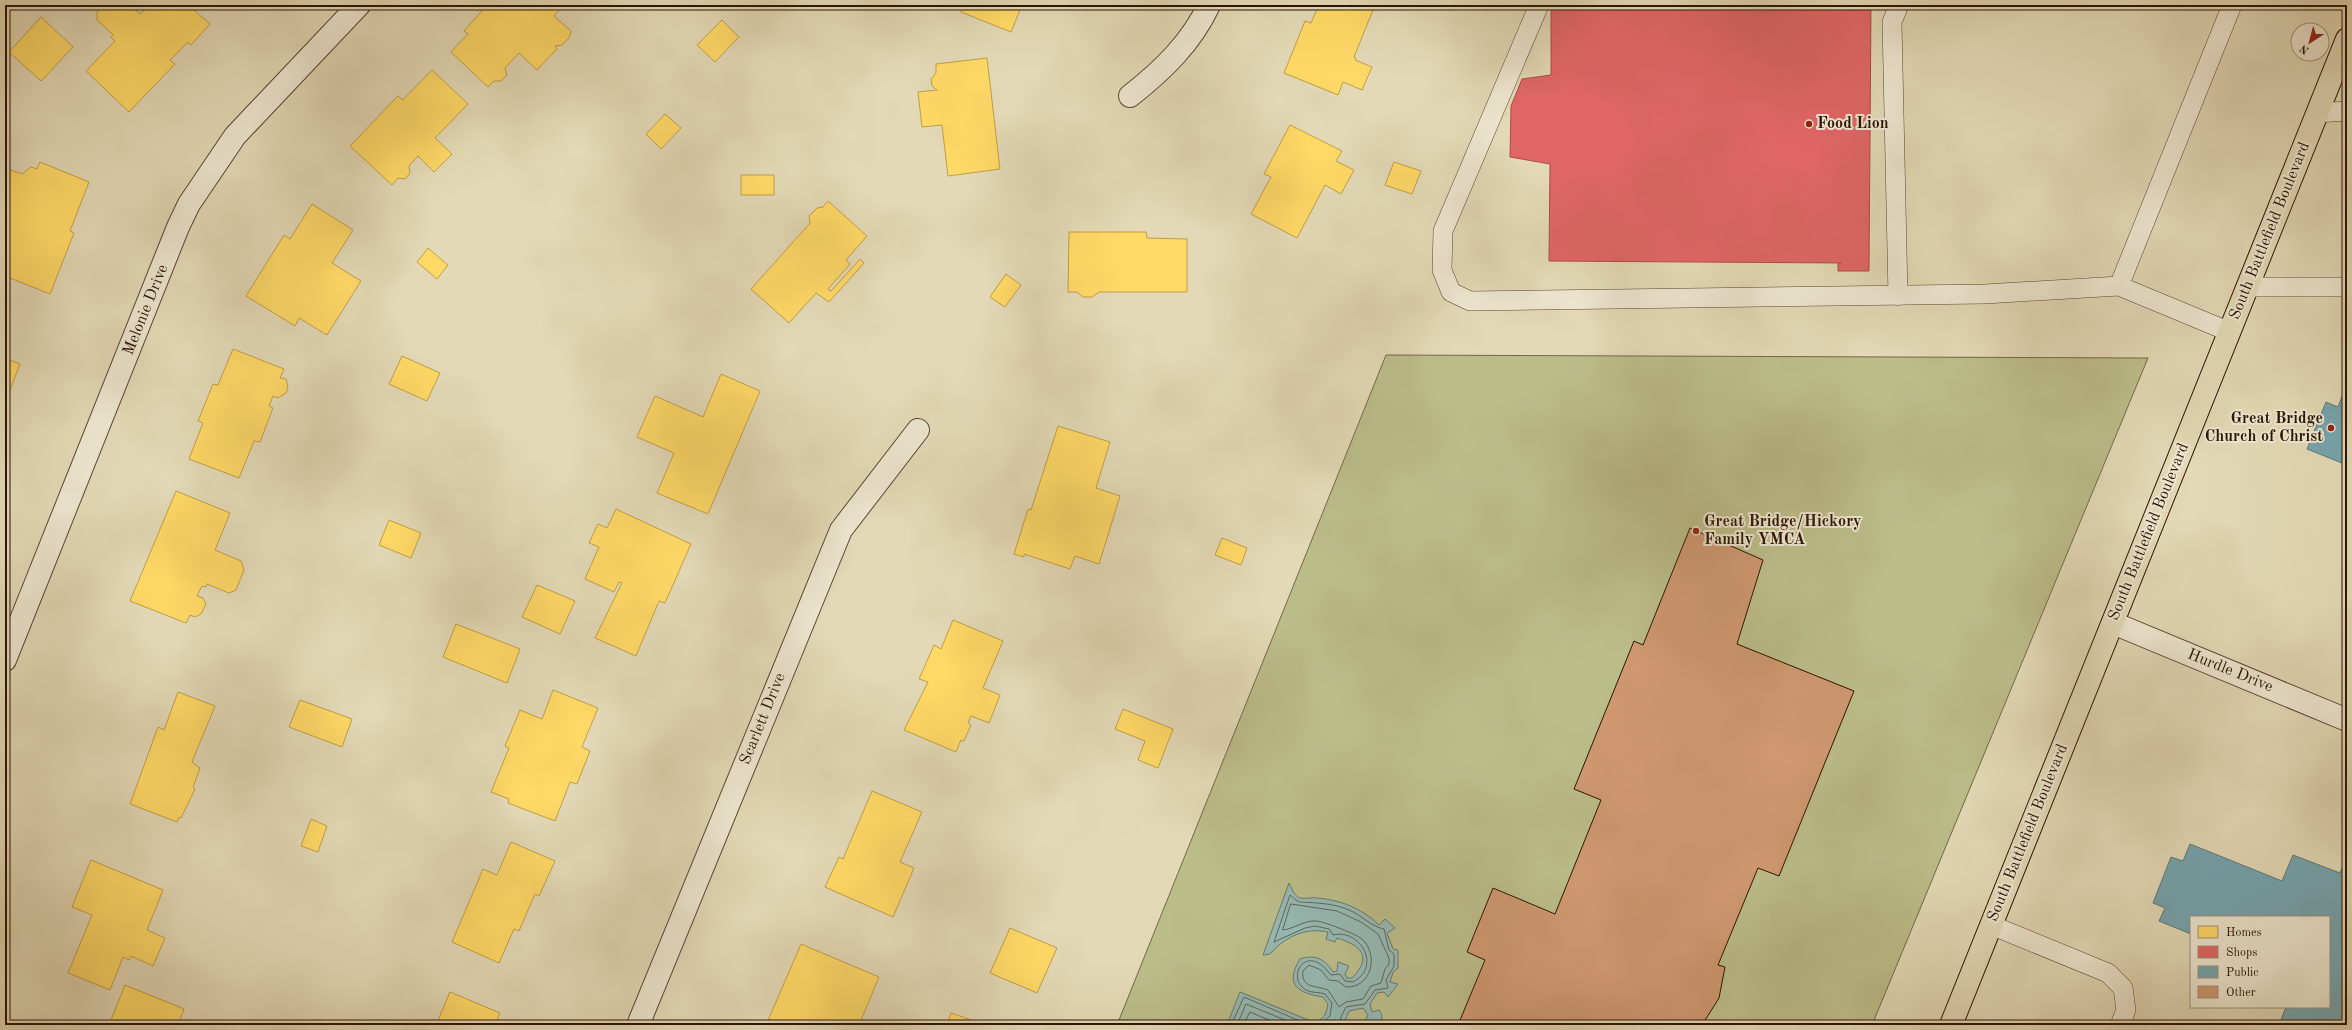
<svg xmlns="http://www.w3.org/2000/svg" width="2352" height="1030" viewBox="0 0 2352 1030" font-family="'Old Standard TT',serif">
<rect width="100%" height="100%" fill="#e3d9b6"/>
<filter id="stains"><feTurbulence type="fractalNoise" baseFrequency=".005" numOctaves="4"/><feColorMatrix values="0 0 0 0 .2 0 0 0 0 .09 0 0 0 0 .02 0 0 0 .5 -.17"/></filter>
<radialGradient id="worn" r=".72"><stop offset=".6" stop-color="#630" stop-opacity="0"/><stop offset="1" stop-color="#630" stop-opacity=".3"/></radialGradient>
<!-- garden -->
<path fill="#bbbd89" stroke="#736846" d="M1386,355L2148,358L1872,1025H1117Z"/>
<!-- water -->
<path fill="#96b9b3" stroke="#6b776d" d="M1289,883C1291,887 1294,896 1300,898C1305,899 1313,897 1318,898C1341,900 1363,909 1379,925L1385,919L1395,928L1387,933L1393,949L1398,950V968L1393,972L1390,982L1398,984L1388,997L1384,992L1377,993L1370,1004L1372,1012L1379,1010L1382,1015L1381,1025H1363L1368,1015L1363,1008L1349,1011L1343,1025H1227L1240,992L1313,1022C1324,1020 1326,1015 1328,1004L1323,997C1298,993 1284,985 1300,959C1315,954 1325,959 1333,972L1337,971L1338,962L1349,966L1345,974L1347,978H1352C1373,957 1361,945 1337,938L1335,942L1326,939L1328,932C1305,927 1285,937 1270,954L1263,955Z"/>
<!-- homes -->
<path fill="#ffd966" stroke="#bf9e48" d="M104,5H130L140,14L147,7L145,5H188L210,24L191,45L188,42L170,60L175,64L129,112L86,71L115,41L111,37L113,35L97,20V12Z
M487,5H563L554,16L571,31L569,38L562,45L555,46L557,49L537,70L519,53L505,68L507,75L501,81H494L488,87L451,52L468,34L464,31Z
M964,5H1022L1011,32L961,12Z
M1319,5H1375L1354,57L1356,58L1355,60L1372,67L1362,90L1343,82L1338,95L1284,73L1305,21L1311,23Z
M41,17L73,47L41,81L9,52Z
M722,20L739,37L715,62L697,45Z
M987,58L1000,169L948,176L942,125L922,127L918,92L937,90L932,86L931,79L936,73V64Z
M432,70L468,104L435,138L452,154L434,172L418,156L409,166L410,173L405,179L398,178L392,185L350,146L398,96L403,100Z
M665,114L681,128L661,149L646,134Z
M1290,125L1342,151L1336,161L1354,170L1341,194L1325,185L1297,238L1251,214L1271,177L1264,174Z
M40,162L89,182L70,231L74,233L50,294L5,276V168L22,174L31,167L37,169Z
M1394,162L1421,171L1412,194L1385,185Z
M741,175H774V195H741Z
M828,201L867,236L846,260L850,264L828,289L831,291L860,259L864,263L829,302L816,293L789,323L751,289L810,223L809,216L817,208L823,207Z
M312,204L353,230L332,263L361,281L327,335L299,318L295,326L246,296L284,235L290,239Z
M1069,232H1146L1147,238L1187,239V292H1099L1092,297H1083L1077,292H1068Z
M428,248L448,265L437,279L417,262Z
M1006,274L1021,285L1005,307L990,297Z
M233,349L284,369L280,378L286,379L288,387L286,393L278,398L273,396L269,406L273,408L260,442L254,441L239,478L189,459L203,423L198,421L213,384L218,385Z
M402,356L440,373L427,401L389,384Z
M5,358L20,364L5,403Z
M721,374L760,391L708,514L657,493L674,453L637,437L655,396L703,417Z
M1058,426L1110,442L1096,488L1120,496L1099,564L1075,556L1070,569L1024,554V557L1014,554L1028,509L1031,510Z
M176,491L230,513L215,550L241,561L244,570L236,590L229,593L207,584L206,587L202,586L197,596L203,598L206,604L201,614L195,617L190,615L186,623L130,601Z
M616,509L691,544L665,603L659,601L636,656L595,638L622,583L619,582L614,592L585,579L599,547L589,543L598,524L607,528Z
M389,520L421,533L411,558L379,545Z
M1222,538L1247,548L1241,565L1215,555Z
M537,585L575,601L560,634L522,617Z
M953,620L1003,641L983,688L1000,695L989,723L971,716L968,723L971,725L964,741L961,740L956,752L904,730L928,682L919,679L934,645L941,649Z
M456,624L520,649L507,683L443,657Z
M553,690L598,708L582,747L590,751L577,784L570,782L555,821L508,803L509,799L491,792L509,748L505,746L520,710L542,719Z
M178,692L215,706L192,762L200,768L193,787L195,789L181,818L179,817L177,822L130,804L158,727L164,730Z
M300,700L352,719L342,747L289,727Z
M1123,709L1173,729L1158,768L1138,760L1145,741L1115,729Z
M872,791L922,812L900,862L914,868L893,917L825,887L839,857L843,859Z
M311,819L327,826L318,852L301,846Z
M511,842L555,861L539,896L535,894L519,931L514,929L499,963L452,942L483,869L497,875Z
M91,860L163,890L147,930L165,938L153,966L131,956L129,960L123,957L110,990L68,973L92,915L72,907Z
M1010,928L1057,948L1037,993L990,973Z
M801,944L879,977L859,1025H766Z
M125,985L184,1009L178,1025H109Z
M450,992L500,1013L495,1025H436Z
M951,1013L974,1021L973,1025H947Z"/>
<!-- shops -->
<path fill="#e06666" stroke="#aa4d48" d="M1551,5H1871L1869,271H1838V264L1841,263L1549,261L1550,164L1510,157L1511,106L1522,79L1551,75Z"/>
<!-- public -->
<path fill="#76a5af" stroke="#607a7b" d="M2347,383V465L2307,449L2326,402L2338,407Z
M2190,844L2282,881L2293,855L2340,873L2347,856V1025H2279L2286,1007H2329V917H2191V934L2159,921L2165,908L2153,903L2171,857L2183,861Z"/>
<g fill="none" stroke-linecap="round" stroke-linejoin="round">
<!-- shore -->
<path stroke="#60665b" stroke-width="1" d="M1291,904L1337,911L1361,922L1378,934L1389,958V964L1385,969L1381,983L1371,986L1363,999L1346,1002L1339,1007L1328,990C1316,985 1301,989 1303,971L1309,965L1321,970L1329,980L1338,981L1346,987C1371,988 1379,956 1363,940C1359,935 1323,921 1316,921C1304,920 1294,929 1283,930Z
M1231,1025L1244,997L1309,1025
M1237,1025L1246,1004L1297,1025
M1243,1025L1250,1012L1281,1025
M1319,1025L1330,1016L1332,1003L1325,994C1319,992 1311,993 1306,990C1288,980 1301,951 1320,964C1325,967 1327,971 1331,975L1340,974L1345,981L1353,982C1383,966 1359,928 1333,935L1329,929L1315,926L1305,928L1274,942L1290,895C1293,897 1296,901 1300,902C1317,903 1333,903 1349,910C1361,915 1372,927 1384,929L1389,950L1394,954V966L1386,980L1388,988L1375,990L1365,1004L1346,1007L1341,1017L1339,1025"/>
</g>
<!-- building -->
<path fill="#cf9871" stroke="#2b1403" d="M1690,528L1763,560L1737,644L1854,691L1779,876L1758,868L1718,965L1725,967L1719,998L1702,1025H1458L1485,960L1467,952L1493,888L1555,914L1601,800L1574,789L1634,641L1643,645Z"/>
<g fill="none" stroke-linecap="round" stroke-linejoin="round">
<defs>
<path id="lane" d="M1539,5L1443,231L1442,270L1451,292L1470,301L1985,294L2119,286L2230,332
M2317,113L2347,111
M2119,286L2232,5
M2248,287H2347
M1898,296L1892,22L1899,5
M1991,925L2108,973L2123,988L2126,1010L2120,1025"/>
<path id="street" d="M1130,96C1163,70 1191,43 1209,5
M2113,623L2347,720
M5,660L178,227L189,204L235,136L359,5
M638,1025L841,530L918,430"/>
<path id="primary" d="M1951,1025L2347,39"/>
</defs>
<!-- lane casing -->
<use href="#lane" stroke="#594530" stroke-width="20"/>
<!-- street casing -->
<use href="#street" stroke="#594530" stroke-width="24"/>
<!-- primary casing -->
<use href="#primary" stroke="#2b1403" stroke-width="24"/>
<!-- lane -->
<use href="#lane" stroke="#ede6d0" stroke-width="19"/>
<!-- street -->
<use href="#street" stroke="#ede6d0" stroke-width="22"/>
<!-- primary -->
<use href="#primary" stroke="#e3d9b6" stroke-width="22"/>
</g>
<!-- markers -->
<g fill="#8f2418" stroke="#ede6d0" stroke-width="1.5">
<circle cx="1809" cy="124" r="4"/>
<circle cx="2331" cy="428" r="4"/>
<circle cx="1696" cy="531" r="4"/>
</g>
<g text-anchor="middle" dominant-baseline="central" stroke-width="4" stroke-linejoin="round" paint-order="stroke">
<!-- poi labels -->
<g font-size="16" font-weight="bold" fill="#2b1403" stroke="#ede6d0" text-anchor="start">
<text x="1817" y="124">Food Lion</text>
<text x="2323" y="419" text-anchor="end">Great Bridge<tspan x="2323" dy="18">Church of Christ</tspan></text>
<text x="1704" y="522">Great Bridge/Hickory<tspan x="1704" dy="18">Family YMCA</tspan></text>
</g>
<!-- street labels -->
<g font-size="16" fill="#2b1403" stroke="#ede6d0">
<text transform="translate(2270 231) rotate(-68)">South Battlefield Boulevard</text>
<text transform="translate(146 310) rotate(-68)">Melonie Drive</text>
<text transform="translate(2149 532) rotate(-68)">South Battlefield Boulevard</text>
<text transform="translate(2230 671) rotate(22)">Hurdle Drive</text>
<text transform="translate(763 719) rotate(-68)">Scarlett Drive</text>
<text transform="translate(2028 833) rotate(-68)">South Battlefield Boulevard</text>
</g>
</g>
<!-- margin -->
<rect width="2352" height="1030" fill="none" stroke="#e3d9b6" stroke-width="20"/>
<rect x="6" y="6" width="2340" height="1018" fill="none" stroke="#2b1403" stroke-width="2"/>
<rect x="10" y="10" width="2332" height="1010" fill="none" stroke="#2b1403"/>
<!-- legend -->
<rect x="2190" y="916" width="140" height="92" fill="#ede6d0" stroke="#9f927e"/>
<rect x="2198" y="926" width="20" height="12" fill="#ffd966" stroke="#9f927e"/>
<text x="2226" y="936" font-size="12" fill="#2b1403">Homes</text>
<rect x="2198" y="946" width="20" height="12" fill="#e06666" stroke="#9f927e"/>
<text x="2226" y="956" font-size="12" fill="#2b1403">Shops</text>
<rect x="2198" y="966" width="20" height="12" fill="#76a5af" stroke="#9f927e"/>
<text x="2226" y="976" font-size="12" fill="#2b1403">Public</text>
<rect x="2198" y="986" width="20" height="12" fill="#cf9871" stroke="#9f927e"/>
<text x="2226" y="996" font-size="12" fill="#2b1403">Other</text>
<!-- north arrow -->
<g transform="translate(2310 42) rotate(216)"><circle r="19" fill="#ede6d0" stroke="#9f927e"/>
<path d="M0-3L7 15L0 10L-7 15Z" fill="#8f2418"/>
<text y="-6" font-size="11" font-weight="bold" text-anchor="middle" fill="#2b1403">N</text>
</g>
<rect width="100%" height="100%" filter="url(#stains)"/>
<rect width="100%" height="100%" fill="url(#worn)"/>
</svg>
